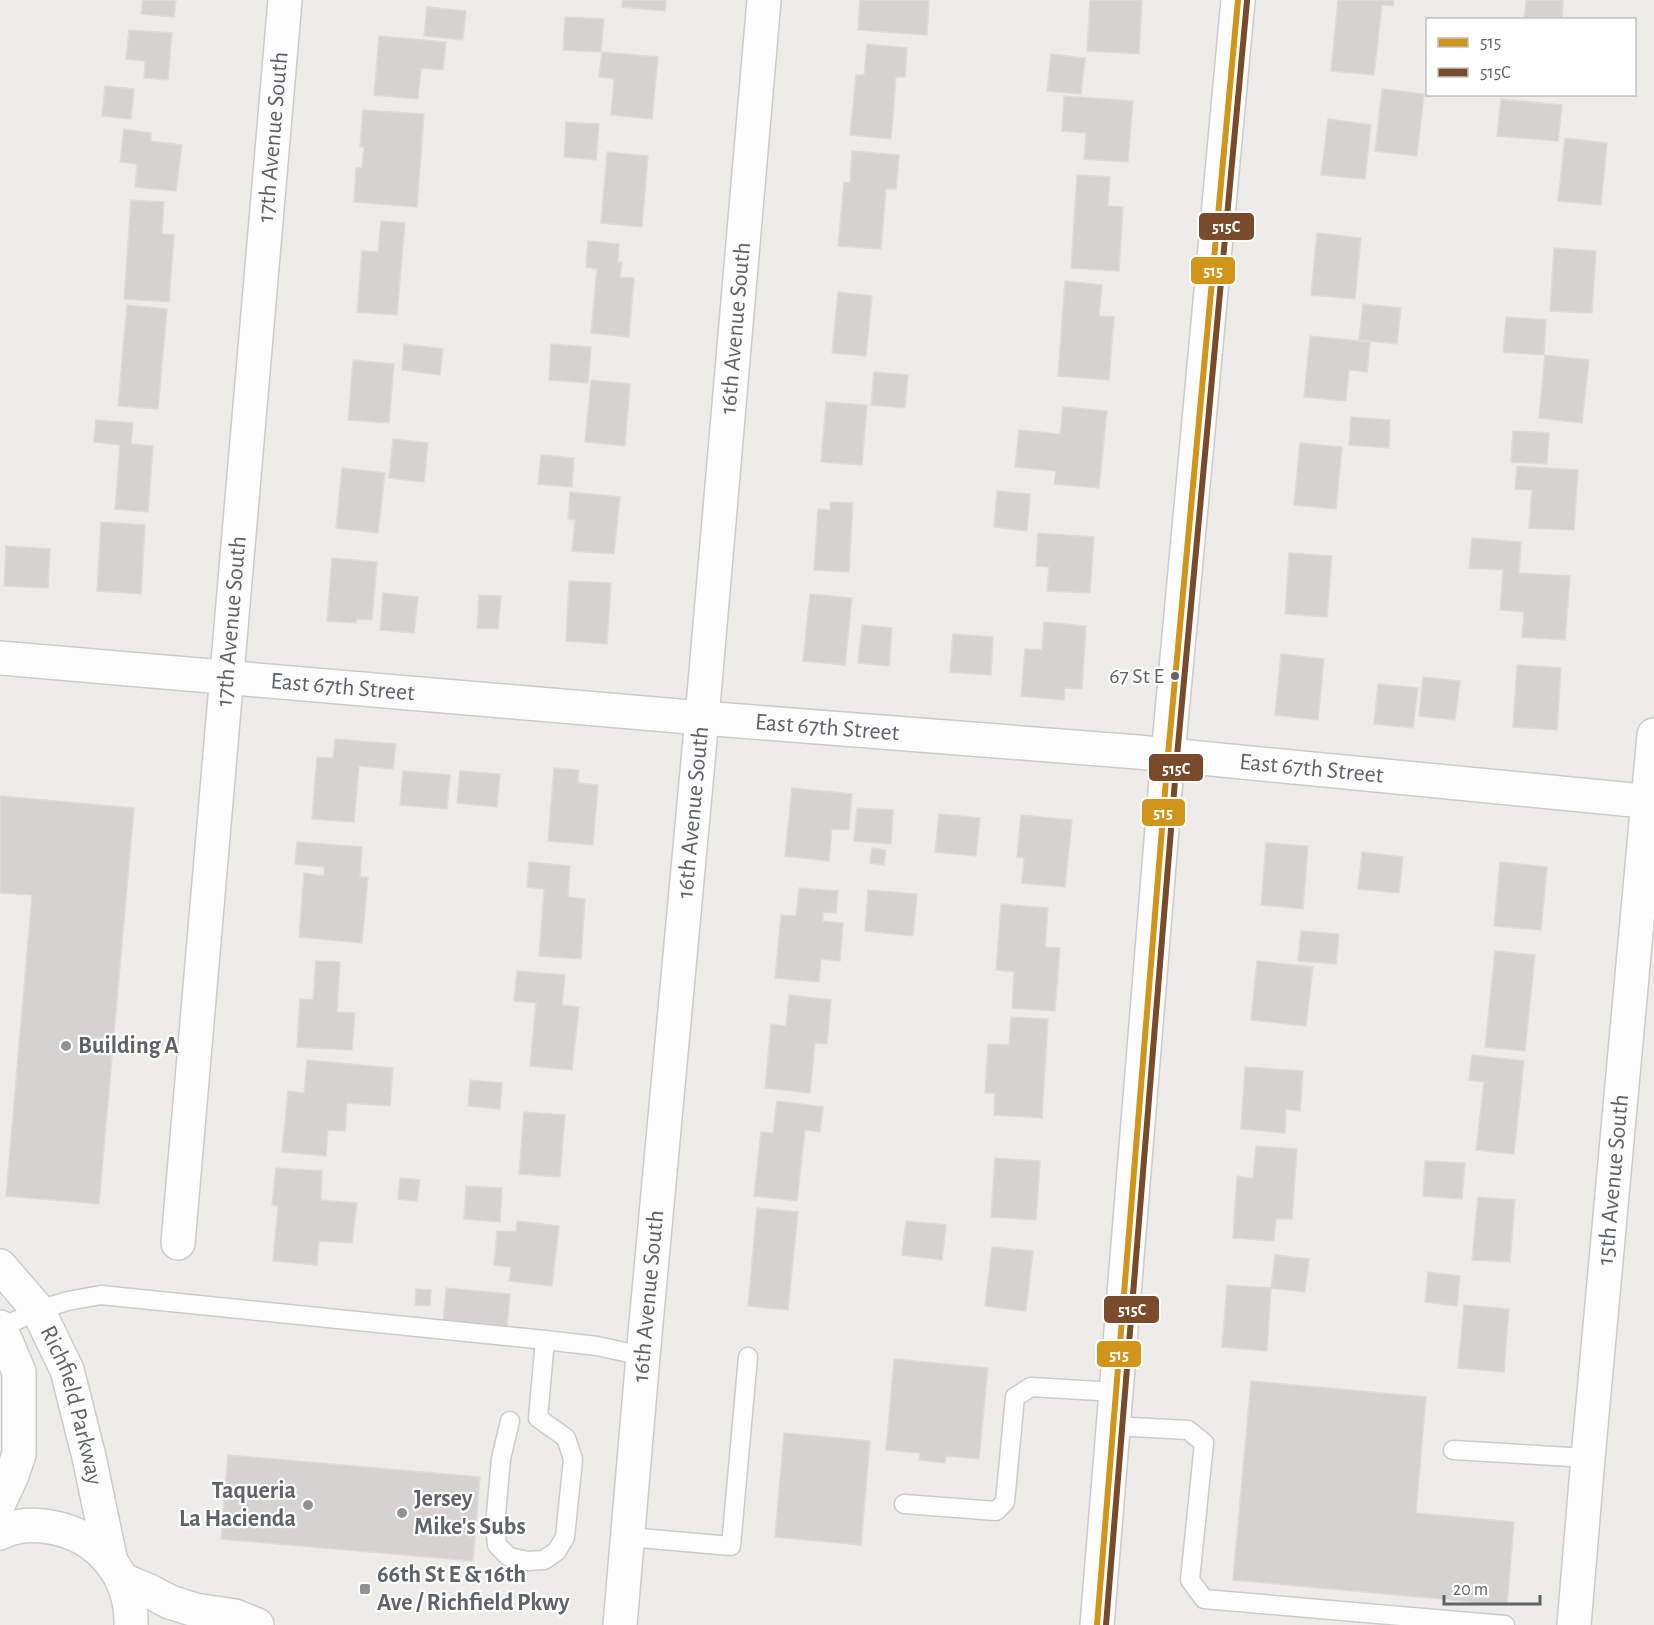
<svg xmlns="http://www.w3.org/2000/svg" width="1654" height="1625" viewBox="0 0 1654 1625" font-family="'Alegreya Sans',sans-serif">
<rect width="100%" height="100%" fill="#eeece8"/>
<!-- building -->
<path fill="#d5d3d1" stroke="#dedbd8" stroke-width="1.5" d="M143,0H176L174,17L141,14Z
M623,0H666L665,11L622,7Z
M860,0H927L929,1L927,35L858,30Z
M1090,0H1142L1139,54L1087,51Z
M1338,0H1394L1393,6L1382,5L1374,75L1331,71Z
M1526,0H1563L1562,20H1524Z
M427,7L466,11L463,40L424,36Z
M565,17L604,19L601,52L563,50Z
M129,30L172,33L168,80L144,78L145,61L126,59Z
M379,36L446,42L443,70L421,68L418,99L374,95Z
M867,44L907,48L905,77H896L891,139L850,135L856,75H864Z
M602,52L658,57L652,119L611,115L614,79L599,77Z
M1051,54L1085,58L1081,94L1047,91Z
M105,86L134,89L131,119L102,116Z
M1382,89L1424,94L1417,156L1375,151Z
M1064,96L1133,101L1128,162L1084,159L1086,133L1062,131Z
M1501,99L1562,105L1558,141L1497,136Z
M363,110L424,114L417,207L354,202L356,168H362L364,147H360Z
M1328,119L1371,125L1365,179L1321,175Z
M566,122L599,124L596,160L564,157Z
M124,129L151,133V141L182,145L176,191L135,187L137,164L120,162Z
M1565,138L1607,143L1601,205L1558,201Z
M852,151L899,155L896,189H886L881,249L838,246L844,182L850,183Z
M607,152L648,156L642,227L601,223Z
M1077,175L1110,177L1108,206L1123,207L1119,271L1071,268Z
M131,200L164,202L162,234L174,235L169,302L124,299Z
M381,221L405,223L397,315L357,312L362,251L378,252Z
M1317,233L1361,238L1355,299L1311,295Z
M588,241L619,244L618,262H622L620,277L634,278L629,337L591,333L597,269L586,267Z
M1554,248L1596,251L1592,313L1550,311Z
M1065,281L1102,285L1099,316L1114,317L1109,380L1058,376Z
M838,292L872,296L866,356L832,353Z
M1363,304L1401,308L1397,344L1359,340Z
M127,305L167,309L158,409L118,406Z
M1506,317L1546,320L1544,355L1503,352Z
M1310,336L1370,342L1367,372L1349,370L1346,401L1304,397Z
M404,344L443,349L440,375L402,370Z
M551,344L591,347L588,383L549,380Z
M1545,355L1589,360L1582,423L1539,418Z
M353,360L394,364L389,423L348,420Z
M874,372L908,375L905,408L871,405Z
M591,380L630,384L625,446L585,442Z
M826,402L867,405L862,465L821,462Z
M1063,407L1107,411L1099,488L1054,484L1056,471L1015,467L1019,430L1060,434Z
M1351,417L1390,420L1389,448L1349,445Z
M96,420L133,423L131,444L153,446L148,512L115,509L120,445L94,442Z
M1513,431L1549,433L1547,464L1511,462Z
M393,439L428,443L424,482L389,478Z
M1300,443L1342,447L1336,509L1294,505Z
M541,455L574,458L572,487L538,484Z
M1517,466L1578,470L1574,530L1529,528L1532,490L1515,489Z
M342,468L385,473L378,533L336,528Z
M997,491L1030,494L1027,531L994,527Z
M570,492L620,497L614,554L572,551L575,520L568,519Z
M830,502L853,503L849,572L814,570L818,509L830,510Z
M101,522L145,525L141,594L97,591Z
M1038,533L1094,537L1090,593L1047,591L1049,567L1036,566Z
M1472,538L1521,542L1519,573L1570,576L1565,640L1522,637L1524,612L1500,610L1503,570L1469,568Z
M6,546L50,549L48,588L4,586Z
M1289,553L1332,556L1327,617L1285,614Z
M332,558L377,562L372,620L357,619L356,623L327,621Z
M569,581L611,583L607,644L566,641Z
M383,593L418,597L414,633L380,630Z
M810,594L852,598L845,665L803,661Z
M479,595L501,596L498,629L477,628Z
M1044,622L1086,626L1082,689L1065,688L1064,700L1021,696L1025,649L1042,650Z
M862,625L892,628L889,666L858,663Z
M953,634L993,637L991,675L950,672Z
M1281,654L1324,659L1318,720L1275,715Z
M1517,665L1561,668L1557,730L1513,727Z
M1423,677L1460,681L1455,720L1419,716Z
M1378,684L1418,688L1413,728L1374,724Z
M335,739L396,744L393,769L359,766L354,822L312,819L317,757L333,758Z
M554,768L579,770L578,783L598,785L593,845L548,841Z
M403,771L450,775L447,809L400,805Z
M460,771L500,774L497,807L457,803Z
M792,788L852,794L849,830L832,829L829,861L785,856Z
M0,796L134,808L99,1204L6,1196L32,895L0,893Z
M857,808L893,810L891,844L854,841Z
M939,814L980,818L976,856L935,852Z
M1021,815L1072,820L1065,887L1022,883L1024,858L1017,857Z
M297,842L362,847L360,877H368L362,943L299,937L304,873L324,876V867L295,864Z
M1266,843L1308,846L1303,909L1261,905Z
M872,848L886,850L884,865L870,863Z
M1362,852L1403,857L1399,893L1358,889Z
M529,862L570,866L568,897L585,899L581,959L539,956L544,889L527,887Z
M1500,862L1547,867L1541,930L1494,926Z
M799,888L838,891L836,913L823,912V921L843,923L840,961L821,959L819,982L775,978L781,915L796,916Z
M868,890L917,894L913,936L865,931Z
M1001,904L1048,908L1045,947L1060,948L1055,1011L1012,1008L1014,972L996,970Z
M1301,931L1339,934L1336,964L1298,961Z
M1495,951L1535,955L1525,1051L1485,1047Z
M316,961L340,962L337,1012L355,1013L352,1050L297,1047L300,999L313,1000Z
M1257,961L1313,967L1306,1026L1251,1020Z
M517,971L565,975L562,1005L579,1007L572,1070L530,1066L536,1003L514,1001Z
M789,995L831,1000L827,1044L815,1043L810,1093L765,1088L771,1024L786,1026Z
M1011,1017L1048,1019L1042,1118L994,1115L995,1093H985L988,1044L1009,1045Z
M1472,1055L1524,1061L1514,1154L1476,1150L1484,1082L1469,1080Z
M307,1060L393,1068L390,1106L347,1103L345,1131L328,1130L326,1156L282,1152L288,1091L304,1093Z
M1245,1067L1303,1071L1300,1111L1286,1109L1285,1133L1241,1129Z
M470,1080L502,1083L500,1109L468,1106Z
M777,1101L823,1107L820,1132L805,1130L797,1201L754,1196L761,1132L773,1133Z
M524,1112L565,1115L560,1177L519,1174Z
M1256,1146L1297,1149L1292,1219H1276L1274,1241L1233,1238L1237,1176L1253,1178Z
M995,1158L1040,1161L1036,1220L991,1217Z
M1425,1161L1465,1163L1462,1199L1423,1196Z
M276,1168L322,1171L321,1200L357,1203L352,1243L319,1241L317,1265L273,1261L278,1206L272,1205Z
M400,1178L420,1180L417,1201L398,1199Z
M466,1186L502,1188L500,1222L464,1219Z
M1478,1197L1515,1200L1510,1262L1472,1260Z
M757,1208L798,1212L788,1310L748,1306Z
M517,1221L559,1226L552,1286L509,1281L511,1267L494,1265L497,1231L516,1232Z
M906,1221L946,1225L942,1260L902,1255Z
M992,1247L1033,1251L1026,1311L985,1306Z
M1275,1255L1309,1259L1305,1292L1271,1288Z
M1428,1272L1460,1276L1457,1306L1425,1302Z
M1227,1285L1271,1288L1267,1351L1222,1347Z
M446,1288L510,1294L507,1327L443,1322Z
M416,1289L431,1290L430,1306L415,1305Z
M1464,1305L1509,1309L1504,1372L1458,1368Z
M894,1359L988,1368L979,1459L946,1456L945,1463L919,1460L920,1453L886,1450Z
M1251,1381L1426,1397L1416,1513L1514,1522L1507,1605L1233,1580Z
M784,1433L870,1441L861,1545L775,1537Z
M228,1455L480,1477L473,1561L221,1539Z"/>
<g fill="none" stroke-linecap="round" stroke-linejoin="round">
<defs>
<path id="lane" d="M1,1328L38,1310L68,1301L101,1295L545,1340L597,1346L643,1356
M510,1421L501,1459L495,1525L497,1545L509,1557L528,1561L544,1560L557,1551L565,1537L573,1459L566,1438L538,1418L545,1340
M1113,1426L1188,1430L1204,1443L1190,1580L1204,1599L1505,1625
M1453,1450L1588,1458
M904,1504L996,1511L1005,1502L1015,1397L1031,1387L1116,1392
M628,1537L731,1546L748,1357"/>
<g id="street">
<path id="s1" d="M0,658L702,718L1138,752L1654,802"/>
<path id="s2" d="M178,1243L285,0"/>
<path id="s3" d="M620,1625L643,1356L702,718L764,0"/>
<path id="s4" d="M1574,1625L1588,1458L1654,735"/>
</g>
<g id="secondary">
<path id="s5" d="M0,1266L38,1310L67,1370L89,1457L111,1562"/>
<path d="M0,1327L19,1372V1454L12,1475L0,1501"/>
<path d="M0,1533C15,1525 33,1524 50,1527C99,1535 132,1575 131,1625"/>
<path d="M123,1580L147,1590L170,1602L195,1610L235,1616L257,1625"/>
<path d="M1097,1625L1168,755L1238,0"/>
</g>
</defs>
<!-- lane casing -->
<use href="#lane" stroke="#cacbca" stroke-width="21"/>
<!-- street casing -->
<use href="#street" stroke="#cacbca" stroke-width="36"/>
<!-- secondary casing -->
<use href="#secondary" stroke="#cacbca" stroke-width="36"/>
<!-- lane -->
<use href="#lane" stroke="#fcfcfc" stroke-width="18"/>
<!-- street -->
<use href="#street" stroke="#fcfcfc" stroke-width="33"/>
<!-- secondary -->
<use href="#secondary" stroke="#fcfcfc" stroke-width="33"/>
<defs>
<path id="bus-1" d="M1097,1625L1168,755L1238,0"/>
<path id="bus-2" d="M1106,1625L1177,756L1247,1"/>
</defs>
<!-- bus-1 casing -->
<use href="#bus-1" stroke="#fff" stroke-width="10"/>
<!-- bus-2 casing -->
<use href="#bus-2" stroke="#fff" stroke-width="10"/>
<!-- bus-1 -->
<use href="#bus-1" stroke="#d1951a" stroke-width="6"/>
<!-- bus-2 -->
<use href="#bus-2" stroke="#7a4b2a" stroke-width="6"/>
</g>
<!-- markers -->
<circle fill="#5e6367" stroke="#fff" stroke-width="2" cx="1175" cy="676" r="5"/>
<g fill="#909394" stroke="#fff" stroke-width="2">
<circle cx="66" cy="1046" r="6"/>
<circle cx="308" cy="1505" r="6"/>
<circle cx="402" cy="1513" r="6"/>
<rect x="359" y="1583" width="12" height="12" rx="3"/>
</g>
<g text-anchor="middle" dominant-baseline="central" stroke-width="4.5" stroke-linejoin="round" paint-order="stroke">
<!-- bus labels -->
<g font-size="22" fill="#5e6367" stroke="#fff" text-anchor="end">
<text x="1164" y="676">67 St E</text>
</g>
<!-- street labels -->
<g font-size="24" fill="#5e6367" stroke="#fff">
<text stroke="none"><textPath href="#s2" startOffset="1110">17th Avenue South</textPath></text>
<text stroke="none"><textPath href="#s3" startOffset="1302">16th Avenue South</textPath></text>
<text stroke="none"><textPath href="#s2" startOffset="624">17th Avenue South</textPath></text>
<text stroke="none"><textPath href="#s1" startOffset="344">East 67th Street</textPath></text>
<text stroke="none"><textPath href="#s1" startOffset="830">East 67th Street</textPath></text>
<text stroke="none"><textPath href="#s1" startOffset="1316">East 67th Street</textPath></text>
<text stroke="none"><textPath href="#s3" startOffset="816">16th Avenue South</textPath></text>
<text stroke="none"><textPath href="#s4" startOffset="447">15th Avenue South</textPath></text>
<text stroke="none"><textPath href="#s3" startOffset="330">16th Avenue South</textPath></text>
<text stroke="none"><textPath href="#s5" startOffset="160">Richfield Parkway</textPath></text>
</g>
<!-- poi labels -->
<g font-size="24" font-weight="bold" fill="#5e6367" stroke="#fff" text-anchor="start">
<text x="78" y="1046">Building A</text>
<text x="296" y="1491" text-anchor="end">Taqueria<tspan x="296" dy="28">La Hacienda</tspan></text>
<text x="414" y="1499">Jersey<tspan x="414" dy="28">Mike's Subs</tspan></text>
<text x="377" y="1575">66th St E &amp; 16th<tspan x="377" dy="28">Ave / Richfield Pkwy</tspan></text>
</g>
</g>
<g stroke="#fff" stroke-width="2">
<rect x="1198" y="212" width="57" height="29" rx="6" fill="#7a4b2a"/>
<rect x="1190" y="256" width="46" height="29" rx="6" fill="#d1951a"/>
<rect x="1148" y="753" width="56" height="29" rx="6" fill="#7a4b2a"/>
<rect x="1141" y="798" width="45" height="29" rx="6" fill="#d1951a"/>
<rect x="1103" y="1295" width="57" height="29" rx="6" fill="#7a4b2a"/>
<rect x="1096" y="1340" width="46" height="28" rx="6" fill="#d1951a"/>
</g>
<g font-size="16" text-anchor="middle" font-weight="bold" fill="#fff">
<text x="1226" y="232">515C</text>
<text x="1213" y="276">515</text>
<text x="1176" y="774">515C</text>
<text x="1163" y="818">515</text>
<text x="1132" y="1315">515C</text>
<text x="1119" y="1360">515</text>
</g>
<!-- legend -->
<rect x="1426" y="18" width="210" height="78" fill="#ffffff" stroke="#bfc1c2" stroke-width="1.5"/>
<rect x="1438" y="38" width="30" height="9" fill="#d1951a" stroke="#bfc1c2" stroke-width="1.5"/>
<text x="1480" y="48" font-size="18" fill="#5e6367">515</text>
<rect x="1438" y="68" width="30" height="9" fill="#7a4b2a" stroke="#bfc1c2" stroke-width="1.5"/>
<text x="1480" y="78" font-size="18" fill="#5e6367">515C</text>
<!-- scale -->
<path d="M1444 1595v9h96v-9" fill="none" stroke="#5e6367" stroke-width="3"/>
<text x="1453" y="1595" font-size="18" fill="#5e6367" stroke="#ffffff" stroke-width="4.5" paint-order="stroke">20 m</text>
</svg>
